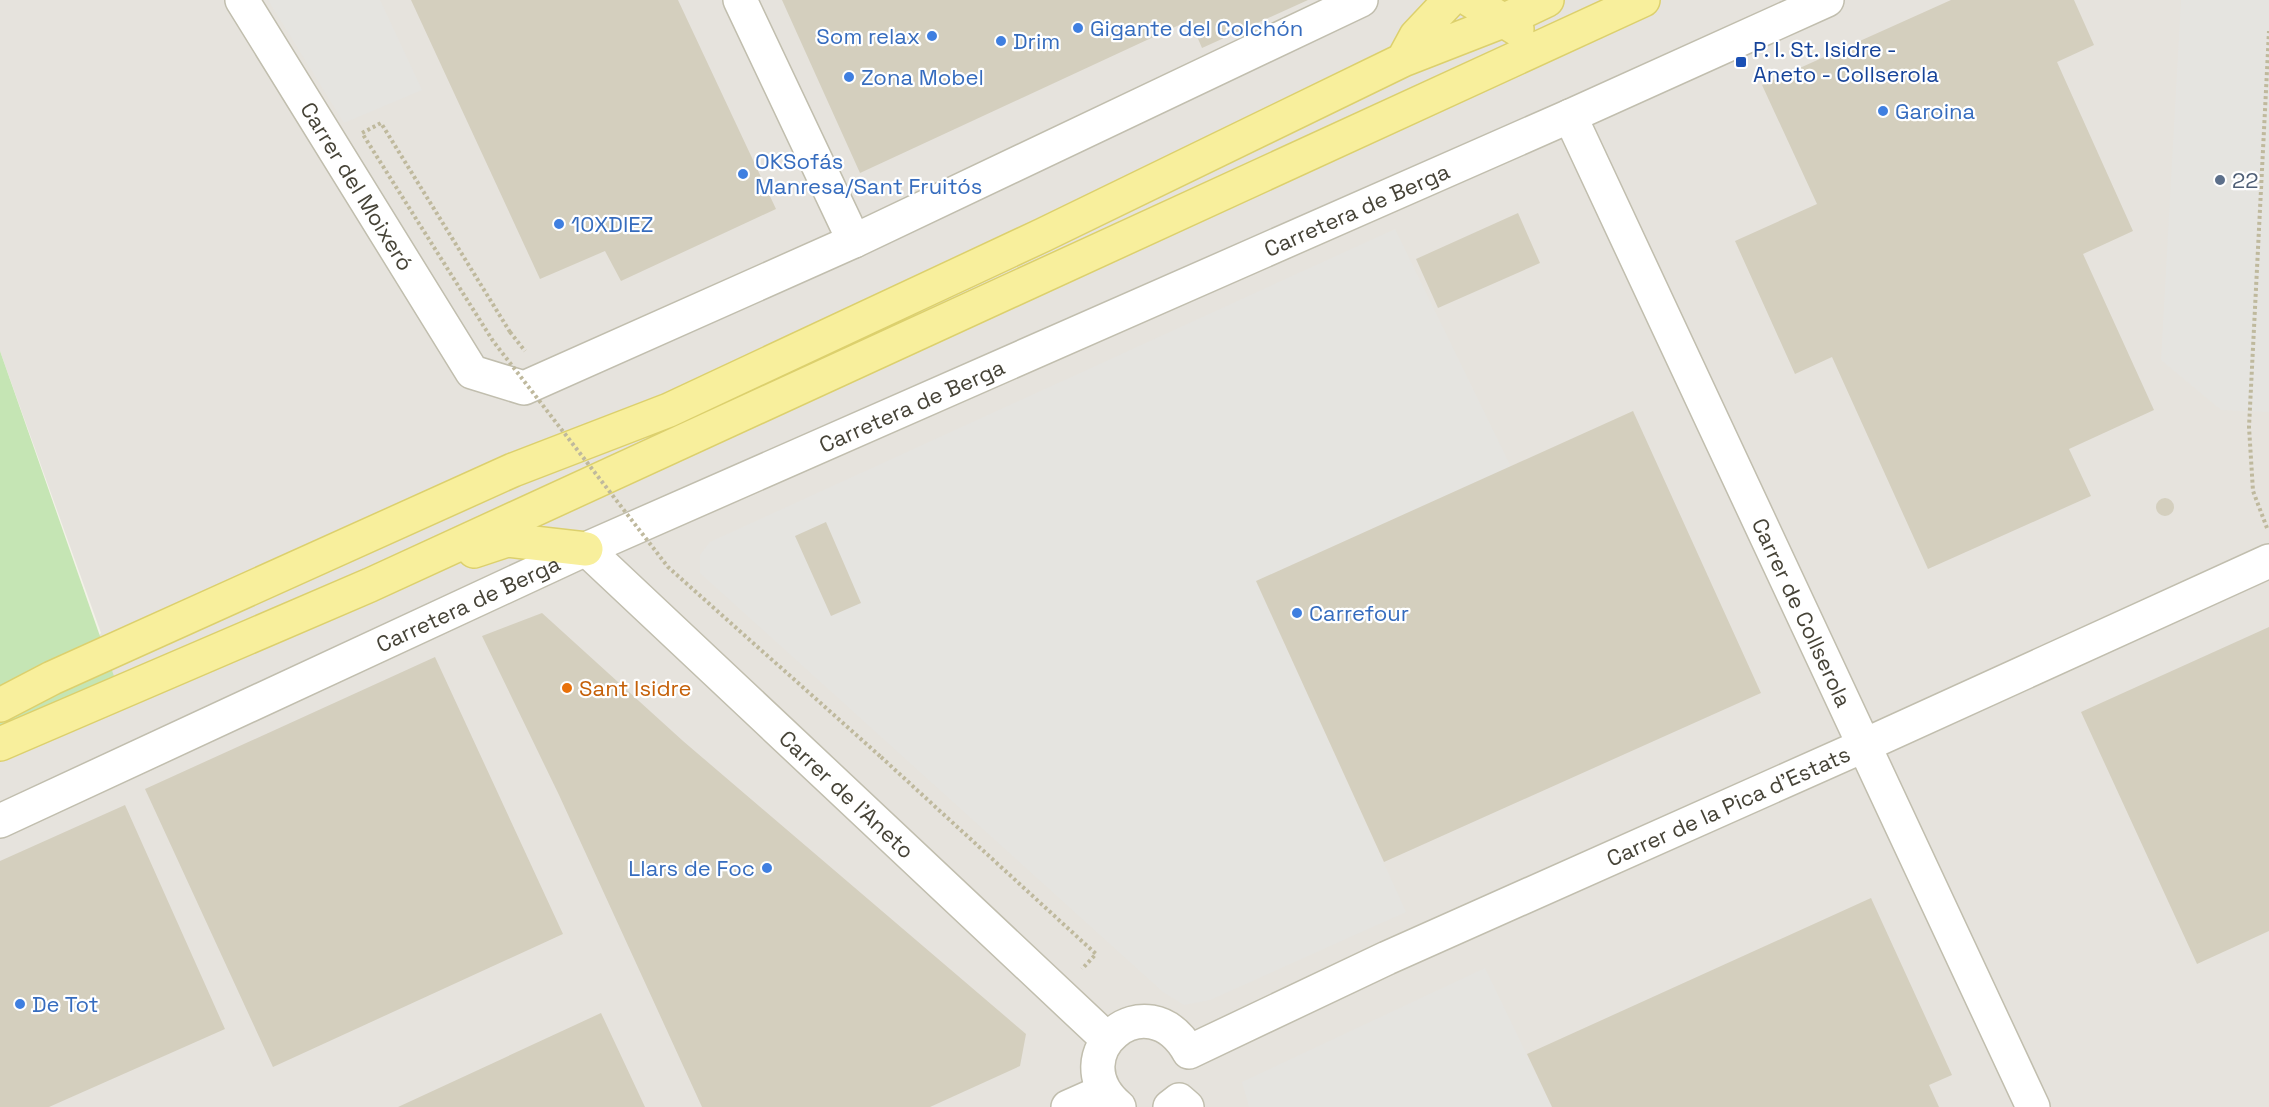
<svg xmlns="http://www.w3.org/2000/svg" width="2269" height="1107" viewBox="0 0 2269 1107" font-family="'Space Grotesk',sans-serif">
<rect width="100%" height="100%" fill="#f3f2e8"/>
<!-- industrial -->
<path fill="#e6e3dd" d="M0,0H2269V1107H0V741L101,633L0,351Z"/>
<!-- green -->
<path fill="#c5e5b4" d="M0,351L115,679L0,741Z"/>
<!-- parking -->
<path fill="#e5e4e0" d="M268,0H380L422,90L344,123Z
M2181,0H2269V412L2221,410L2161,360Z
M1395,229L1511,467L1256,581L1406,912L1210,1000L1184,1005L1163,992L700,573V555L710,542Z
M1485,968L1552,1107H1249L1242,1082Z"/>
<!-- building -->
<path fill="#d4cfbe" d="M411,0H678L776,209L621,281L605,251L540,279Z
M782,0H1308L1202,48L1190,20L860,173Z
M1951,0H2074L2094,45L2057,62L2133,231L2083,254L2154,410L2069,449L2091,496L1928,569L1832,357L1795,374L1735,241L1817,204L1762,85Z
M1518,213L1540,263L1438,308L1416,259Z
M1633,411L1761,693L1384,862L1256,581Z
M2156 507a9 9 0 1 1 18 0a9 9 0 1 1-18 0Z
M826,522L861,603L831,616L795,536Z
M542,613L683,741L1026,1034L1020,1066L930,1107H702L559,795L482,636Z
M2269,627V931L2197,964L2081,712Z
M435,657L563,934L273,1067L145,789Z
M125,805L225,1029L49,1107H0V861Z
M1871,898L1952,1075L1929,1085L1939,1107H1552L1527,1054Z
M601,1013L645,1107H398Z"/>
<g fill="none" stroke-linecap="round" stroke-linejoin="round">
<defs>
<g id="street">
<path id="s1" d="M242,0L472,372L524,388L854,241L1361,0"/>
<path d="M740,0L854,241"/>
<path id="s2" d="M1570,116L2033,1107"/>
<path id="s3" d="M586,549L1107,1039"/>
<path id="s4" d="M0,821L586,549L1570,116L1827,0"/>
<path d="M1068,1107L1104,1091"/>
<path id="s5" d="M1119,1107C1057,1055 1147,978 1189,1052L1387,958L1865,745L2269,561"/>
<path d="M1170,1107L1179,1100L1187,1107"/>
</g>
<path id="primary" d="M1470,0L1517,29
M1403,60L1416,36L1450,0
M474,551L507,540L586,549
M0,705L52,678L513,470L669,410L1043,235L1403,60L1503,21L1547,0
M0,744L370,585L1643,0"/>
</defs>
<!-- street casing -->
<use href="#street" stroke="#c1beae" stroke-width="36"/>
<!-- primary casing -->
<use href="#primary" stroke="#dcd06d" stroke-width="36"/>
<!-- path -->
<path stroke="#bfb99d" stroke-width="4" stroke-dasharray="3 3" stroke-linecap="butt" d="M510,332L525,351
M2267,528L2253,491L2249,427L2269,31
M881,757L1096,954L1082,969"/>
<!-- street -->
<use href="#street" stroke="#fff" stroke-width="33"/>
<!-- primary -->
<use href="#primary" stroke="#f8ef9c" stroke-width="33"/>
<!-- path-bridge -->
<path stroke="#bfb99d" stroke-width="4" stroke-dasharray="3 3" stroke-linecap="butt" d="M510,332L381,123L362,133L493,341L668,567L881,757"/>
</g>
<!-- markers -->
<g fill="#3f7fe0" stroke="#fff" stroke-width="2">
<circle cx="1078" cy="28" r="6"/>
<circle cx="932" cy="36" r="6"/>
<circle cx="1001" cy="41" r="6"/>
<circle cx="849" cy="77" r="6"/>
<circle cx="1883" cy="111" r="6"/>
<circle cx="743" cy="174" r="6"/>
<circle cx="559" cy="224" r="6"/>
<circle cx="1297" cy="613" r="6"/>
<circle cx="767" cy="868" r="6"/>
<circle cx="20" cy="1004" r="6"/>
</g>
<rect fill="#1a4fb4" stroke="#fff" stroke-width="2" x="1735" y="56" width="12" height="12" rx="3"/>
<circle fill="#5c6f8a" stroke="#fff" stroke-width="2" cx="2220" cy="180" r="6"/>
<circle fill="#e8710a" stroke="#fff" stroke-width="2" cx="567" cy="688" r="6"/>
<g text-anchor="middle" dominant-baseline="central" stroke-width="4.5" stroke-linejoin="round" paint-order="stroke">
<!-- shop labels -->
<g font-size="22" fill="#366cbe" stroke="#fff" text-anchor="start">
<text x="1090" y="28">Gigante del Colchón</text>
<text x="920" y="36" text-anchor="end">Som relax</text>
<text x="1013" y="41">Drim</text>
<text x="861" y="77">Zona Mobel</text>
<text x="1895" y="111">Garoina</text>
<text x="755" y="161">OKSofás<tspan x="755" dy="25">Manresa/Sant Fruitós</tspan></text>
<text x="571" y="224">10XDIEZ</text>
<text x="1309" y="613">Carrefour</text>
<text x="755" y="868" text-anchor="end">Llars de Foc</text>
<text x="32" y="1004">De Tot</text>
</g>
<!-- transit labels -->
<g font-size="22" fill="#164399" stroke="#fff" text-anchor="start">
<text x="1753" y="49">P. I. St. Isidre -<tspan x="1753" dy="25">Aneto - Collserola</tspan></text>
</g>
<!-- service labels -->
<g font-size="22" fill="#4e5e75" stroke="#fff" text-anchor="start">
<text x="2232" y="180">22</text>
</g>
<!-- street labels -->
<g font-size="22" fill="#464337" stroke="#fff">
<text stroke="none"><textPath href="#s1" startOffset="219">Carrer del Moixeró</textPath></text>
<text stroke="none"><textPath href="#s4" startOffset="1488">Carretera de Berga</textPath></text>
<text stroke="none"><textPath href="#s4" startOffset="1002">Carretera de Berga</textPath></text>
<text stroke="none"><textPath href="#s4" startOffset="516">Carretera de Berga</textPath></text>
<text stroke="none"><textPath href="#s2" startOffset="548">Carrer de Collserola</textPath></text>
<text stroke="none"><textPath href="#s3" startOffset="358">Carrer de l'Aneto</textPath></text>
<text stroke="none"><textPath href="#s5" startOffset="768">Carrer de la Pica d'Estats</textPath></text>
</g>
<!-- food labels -->
<g font-size="22" fill="#c56008" stroke="#fff" text-anchor="start">
<text x="579" y="688">Sant Isidre</text>
</g>
</g>
</svg>
